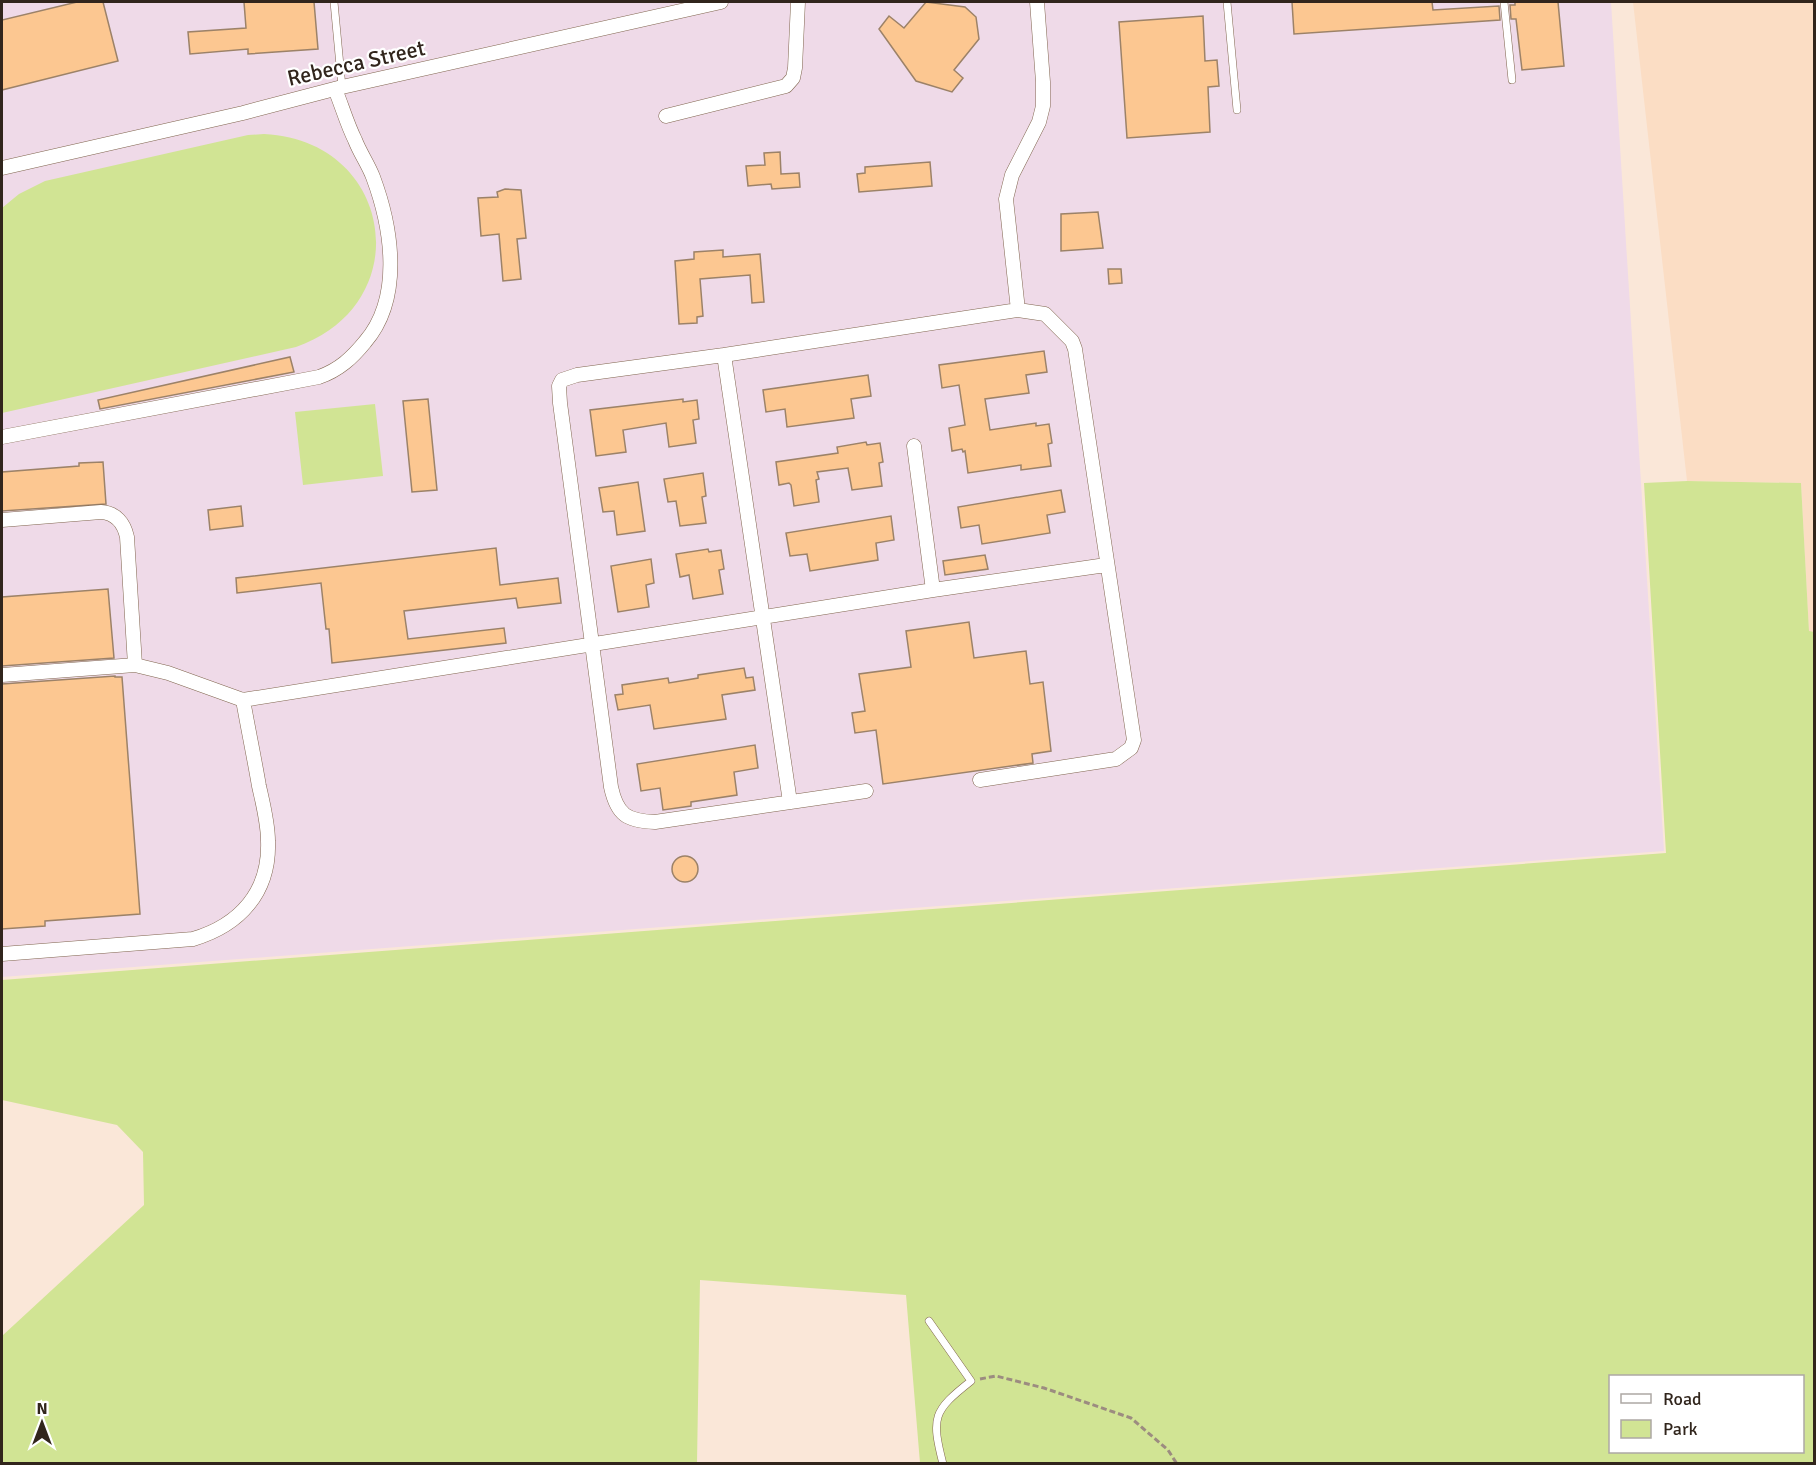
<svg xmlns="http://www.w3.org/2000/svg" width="1816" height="1465" viewBox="0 0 1816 1465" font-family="Signika,sans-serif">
<rect width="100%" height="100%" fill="#fae7d8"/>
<!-- commercial -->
<path fill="#efdae8" d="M2,2H1611L1664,851L2,977Z"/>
<!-- built -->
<path fill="#fbddc4" d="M1633,2H1814V632H1809L1801,483L1687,481Z"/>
<!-- green -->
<path fill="#d1e494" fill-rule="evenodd" d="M264,134C394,140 419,304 296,347L2,413V208L19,194L45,181L248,135Z
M375,404L383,476L303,485L295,412Z
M1687,481L1801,483L1809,631L1814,632V1463H920L906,1295L700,1280L697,1463H2V1336L144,1205L143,1152L117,1125L2,1100V980L1666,853L1644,483ZM1610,1376H1802V1452H1610Z"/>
<!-- building -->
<path fill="#fcc791" stroke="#9c8268" stroke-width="1.5" d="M77,2H103L118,61L2,90V20Z
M244,2H314L318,49L248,54V49L190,54L188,32L246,28Z
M926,2L965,7L976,17L979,39L954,70L963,78L952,92L916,81L879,29L889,16L904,28Z
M1292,2H1432L1433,10L1499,6L1500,20L1294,34Z
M1515,2H1558L1564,66L1522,70L1516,19H1511L1510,5H1515Z
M1203,16L1205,61L1217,60L1219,86L1208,87L1210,132L1127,138L1119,22Z
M780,152L781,174L799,173L800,187L772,189L771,184L748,186L746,166L765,165L764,153Z
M930,162L932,186L859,192L857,174L865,173V167Z
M505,189L521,190L526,238L517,239L521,279L503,281L499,234L481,236L478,198L498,197L497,192Z
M1098,212L1103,248L1061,251V214Z
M723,250V257L760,254L764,302L752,303L750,275L700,279L703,316L697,317V323L679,324L675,261L694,259V252Z
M1108,269H1121L1122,283L1109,284Z
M1044,351L1047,372L1026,375L1029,393L985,399L990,430L1036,423V426L1049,424L1052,443L1048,444L1051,466L1021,470V465L968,473L965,451L963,452L962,449L952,451L949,428L965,425L959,385L942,388L939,365Z
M290,357L294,372L100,409L98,400Z
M868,375L871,396L851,399L854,418L787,427L785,409L766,412L763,390Z
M428,399L437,490L412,492L403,401Z
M683,399V402L697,400L699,419L693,420L696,443L669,447L666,423L623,430L626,452L596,456L590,410Z
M866,442L867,445L880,443L883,462L879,463L882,486L852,490L848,468L817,472L819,479L816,480L819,502L794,506L791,485L789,483L779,485L776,462L838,453L837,447Z
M103,462L106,504L2,511V472L79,466V463Z
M703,473L706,496L702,497L706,523L680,526L676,501L668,502L664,479Z
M638,482L645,531L617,535L614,511L603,512L599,488Z
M1061,490L1065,512L1047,515L1050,533L982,544L979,525L961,528L958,507Z
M241,506L243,526L210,530L208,510Z
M891,516L894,540L876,543L878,560L810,571L807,554L790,556L786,533Z
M496,548L500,585L558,578L561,603L518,608L516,598L404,611L408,639L504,628L506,643L332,663L329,629H326L321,583L237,593L236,578Z
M708,549L709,552L721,550L724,569L719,570L723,594L693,599L689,575L680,577L676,554Z
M985,555L988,569L945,575L943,561Z
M651,559L654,583L646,585L649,607L618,612L611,566Z
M108,589L114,658L2,666V597Z
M969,622L974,658L1026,651L1030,684L1043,682L1051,751L1032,754L1033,763L883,784L876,730L855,733L852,713L865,711L859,674L911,667L906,631Z
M744,668L746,678L753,677L755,690L722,695L726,719L654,729L650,705L618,710L615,695L623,694L622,685L668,678L669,683L698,678V675Z
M115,676V677H122L140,914L45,921V926L2,929V684Z
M755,745L758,768L734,772L737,795L691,802V806L663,810L660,788L641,791L637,764Z
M672 869a13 13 0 1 1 26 0a13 13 0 1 1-26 0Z"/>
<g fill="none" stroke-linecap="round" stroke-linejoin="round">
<defs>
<path id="lane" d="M334,2L342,87
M1227,2L1237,110
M1504,2L1512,80
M929,1321L971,1381C933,1411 931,1417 943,1464"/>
<path id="street" d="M666,116L786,86L793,78L795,68L798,2
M2,168L243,113L342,87L721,2
M1018,310L1006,199L1012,175L1039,122L1043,106V82L1037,2
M724,355L790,802
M2,437L319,377C339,370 352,358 365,342C403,298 392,228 373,177C368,164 360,153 355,140C347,124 342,106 335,89
M914,446L933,590
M2,520L101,512C116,513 124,523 127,537L135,665
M2,675L135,665L168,673L243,700L933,590L1106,565
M866,791L655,822C627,821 617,815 611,787L560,403L559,386L562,380L577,375L724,355L1018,310L1045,314L1072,341L1075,349L1134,740L1131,748L1116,759L980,780
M2,954L193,939C240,925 270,892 268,841C268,823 263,804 259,786C254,757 248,728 243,700"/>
</defs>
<!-- lane casing -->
<use href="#lane" stroke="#81664f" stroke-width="8"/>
<!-- street casing -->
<use href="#street" stroke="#81664f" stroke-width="15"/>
<!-- path -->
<path stroke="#9c8c80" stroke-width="3" stroke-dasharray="6 3" stroke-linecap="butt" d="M980,1379L996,1376L1044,1388L1131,1418L1168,1450L1177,1464"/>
<!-- lane -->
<use href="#lane" stroke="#fff" stroke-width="7"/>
<!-- street -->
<use href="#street" stroke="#fff" stroke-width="14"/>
</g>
<g text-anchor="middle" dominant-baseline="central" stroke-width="4.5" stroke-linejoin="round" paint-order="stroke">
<!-- street labels -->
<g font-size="22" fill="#31251c" stroke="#fff">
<text transform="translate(356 63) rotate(-13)">Rebecca Street</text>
</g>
</g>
<!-- border -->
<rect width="1816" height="1465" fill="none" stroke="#31251c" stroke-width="6"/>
<!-- legend -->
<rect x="1609" y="1375" width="195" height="78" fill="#ffffff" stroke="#ada8a4" stroke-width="1.5"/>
<rect x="1621" y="1394" width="30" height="9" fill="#ffffff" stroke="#ada8a4" stroke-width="1.5"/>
<text x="1663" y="1405" font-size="18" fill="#31251c">Road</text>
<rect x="1621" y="1420" width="30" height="18" fill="#d1e494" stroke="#ada8a4" stroke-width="1.5"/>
<text x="1663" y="1435" font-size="18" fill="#31251c">Park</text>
<!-- north arrow -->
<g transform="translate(42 1423)" stroke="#ffffff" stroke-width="4.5" paint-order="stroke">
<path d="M0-4.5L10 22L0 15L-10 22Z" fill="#31251c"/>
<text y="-9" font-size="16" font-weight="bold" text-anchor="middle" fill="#31251c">N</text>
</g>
</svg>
